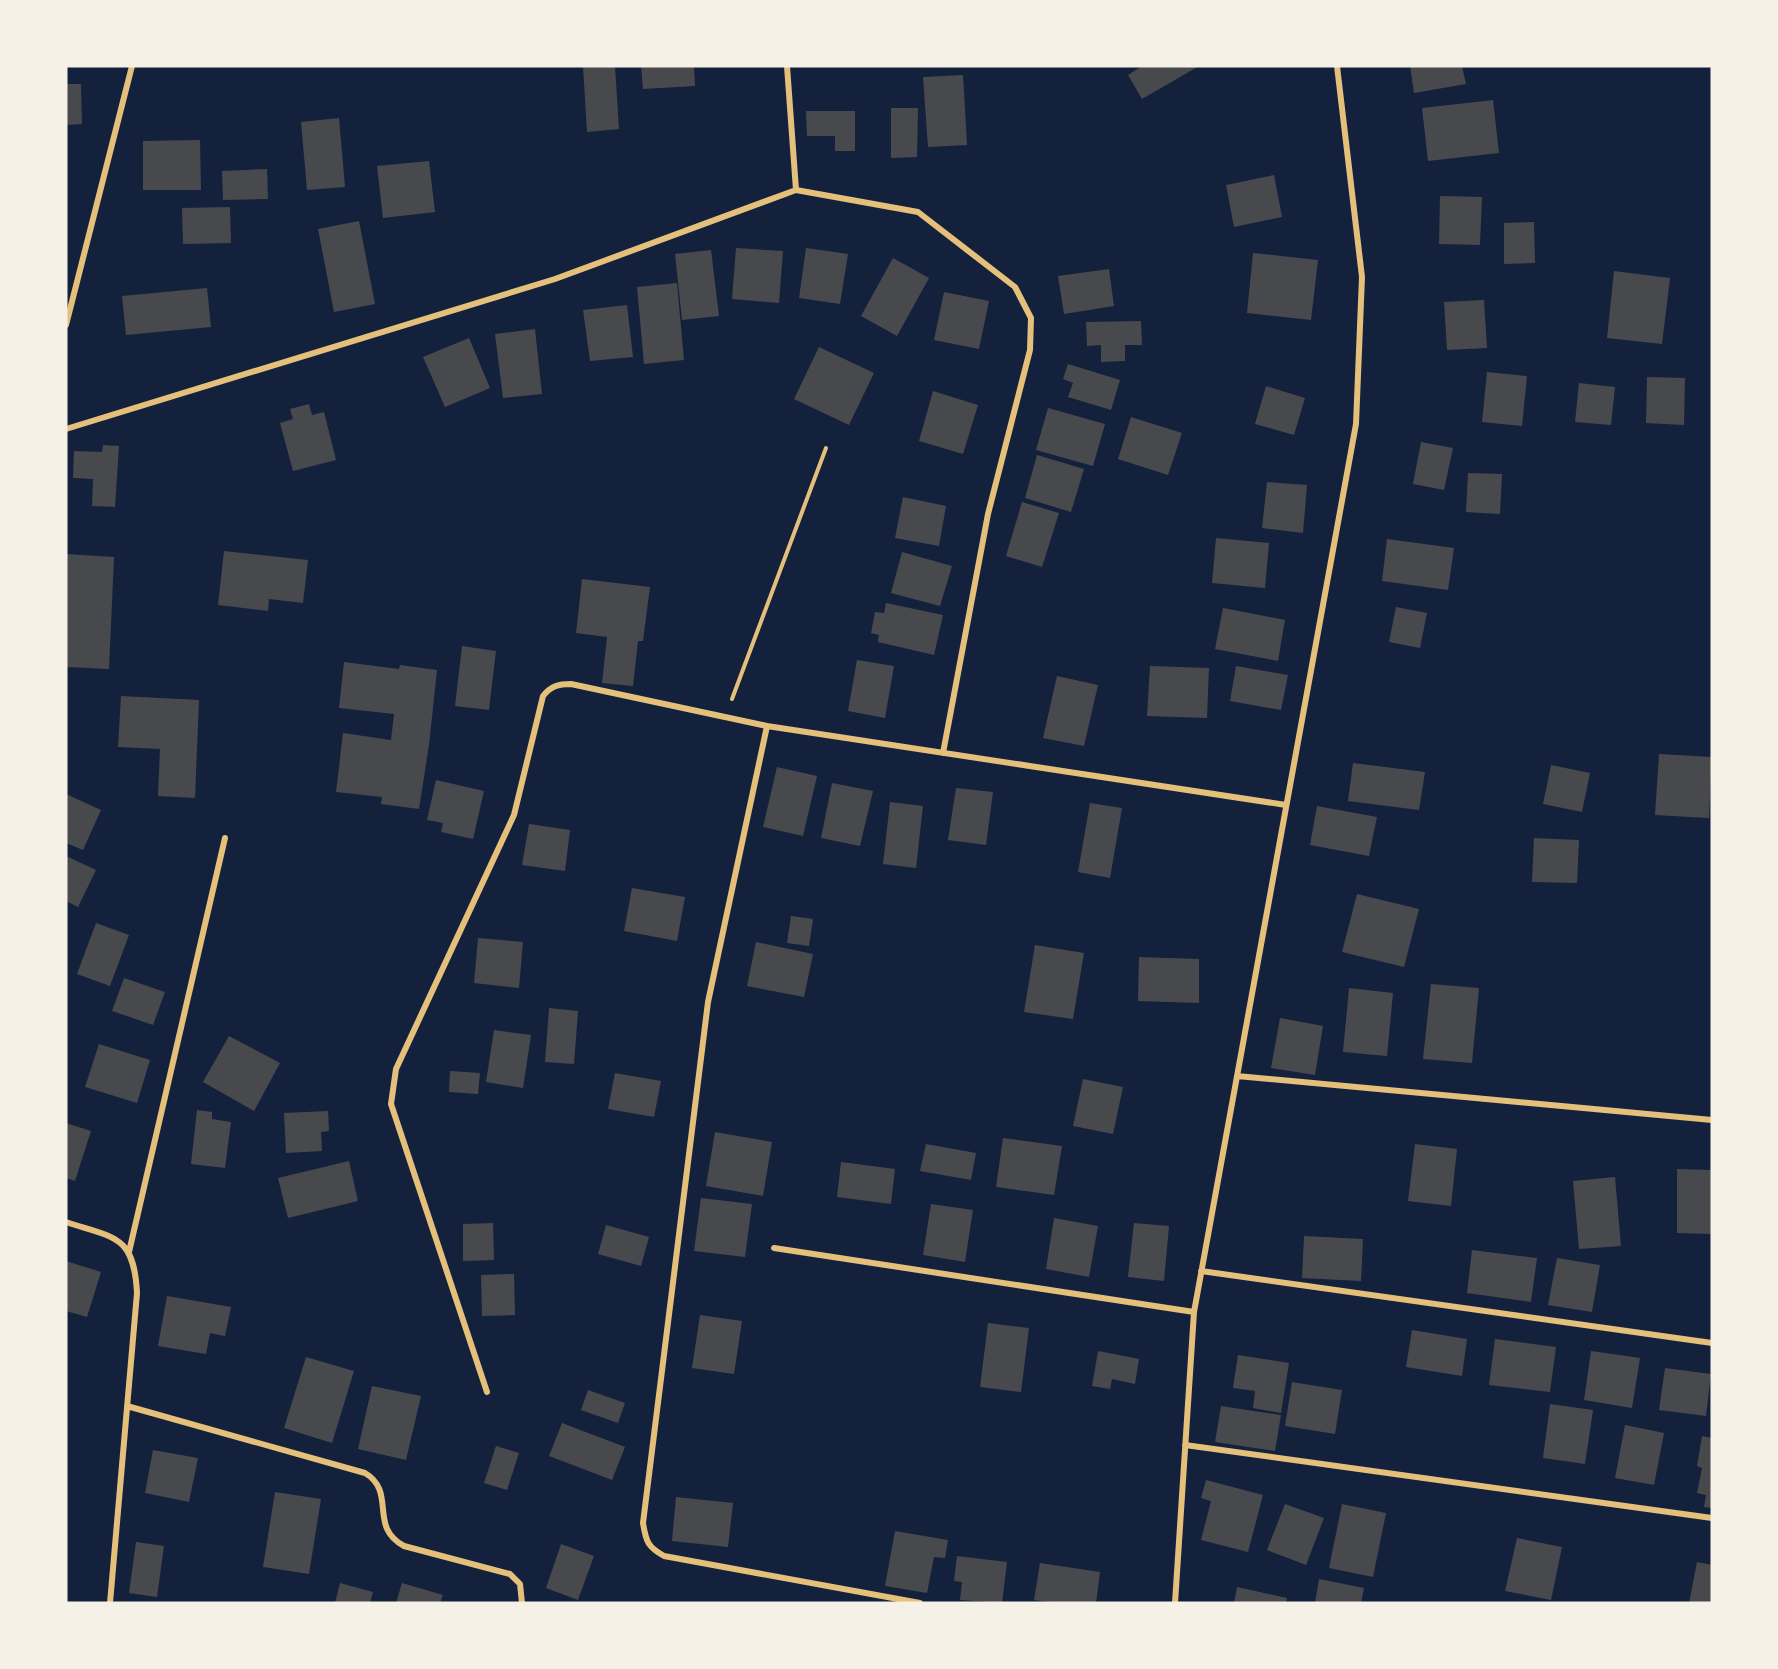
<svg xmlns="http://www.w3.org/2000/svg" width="1778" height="1669" viewBox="0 0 1778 1669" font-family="'Noto Sans',sans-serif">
<rect width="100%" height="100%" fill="#14213d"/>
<!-- building -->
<path fill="#48494c" d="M583,66H615L619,129L587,132Z
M641,66H694L695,86L643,89Z
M1142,66H1199L1142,99L1128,75Z
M1410,66H1462L1466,84L1414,93Z
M963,75L967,145L928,147L923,77Z
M66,84H81L82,124L66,125Z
M1493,100L1499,153L1428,161L1422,108Z
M891,108H918L917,157L891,158Z
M806,111H855V151H835V136H807Z
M339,118L345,187L307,190L301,122Z
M200,140L201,190H143V141Z
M429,161L435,212L383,218L377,166Z
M267,169L268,199L223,200L222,171Z
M1274,175L1282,217L1234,227L1226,185Z
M1440,196L1482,197L1480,245L1439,244Z
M230,207L231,243L183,244L182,208Z
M359,221L375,304L334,312L318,229Z
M1534,222L1535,263L1504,264V223Z
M736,248L783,251L779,303L732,299Z
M806,248L848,254L840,304L799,298Z
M711,250L719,316L682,320L675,254Z
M1253,253L1318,260L1311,320L1247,313Z
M893,258L929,278L897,336L861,316Z
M1109,269L1114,306L1064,314L1058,276Z
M1614,271L1670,278L1662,344L1607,338Z
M677,283L684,360L644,364L637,287Z
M207,288L211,327L126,335L122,296Z
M944,292L989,301L979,349L934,340Z
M1484,300L1487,348L1447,350L1444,302Z
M627,305L633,357L590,361L583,310Z
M1141,321L1142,345H1125V361L1101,362V345L1087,346L1086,322Z
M535,329L542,394L503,398L495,334Z
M469,338L490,388L445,407L423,357Z
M819,347L874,373L849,425L794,399Z
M1068,364L1120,380L1111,410L1068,397L1073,383L1063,379Z
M1487,372L1527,376L1522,426L1482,422Z
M1647,377L1685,378L1684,425L1646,423Z
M1579,383L1615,387L1611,425L1575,422Z
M1266,386L1305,398L1294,435L1255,424Z
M933,391L978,405L963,454L919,441Z
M309,404L312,415L324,412L336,460L293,471L280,423L293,419L290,409Z
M1048,408L1105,424L1093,466L1036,450Z
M1131,417L1182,433L1168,475L1118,459Z
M1421,442L1453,448L1444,490L1413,484Z
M103,445L119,446L115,507L92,506L93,479L73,478L74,451L102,452Z
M1037,455L1084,469L1071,512L1025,498Z
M1468,473L1502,474L1500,514L1466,512Z
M1267,482L1307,485L1303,533L1262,528Z
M903,497L946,506L939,546L895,538Z
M1022,502L1059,513L1042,567L1006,556Z
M1216,538L1269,543L1265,588L1212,583Z
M1387,539L1454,548L1448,590L1382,581Z
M224,551L308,560L303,603L269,599L268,611L218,605Z
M902,552L952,566L940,606L891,593Z
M66,554L114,557L109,669L66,667Z
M582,579L650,587L643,641H638L633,686L602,683L607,637L576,633Z
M886,603L943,615L934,655L878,642L879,635L871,633L875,612L884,613Z
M1396,607L1427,613L1420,648L1389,642Z
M1223,608L1285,620L1278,661L1215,649Z
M462,646L496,651L489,710L455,706Z
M857,660L894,666L885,718L848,711Z
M344,662L399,669L400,665L437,670L429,745L419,809L381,804L382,797L336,792L343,733L391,740L394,714L339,708Z
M1150,666L1209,668L1207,718L1147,716Z
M1236,666L1288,675L1281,710L1230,701Z
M1057,676L1098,685L1084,746L1043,738Z
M121,696L199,700L195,798L158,796L160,749L118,747Z
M1659,754L1712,757L1709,818L1655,815Z
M1353,763L1425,772L1419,810L1348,801Z
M1551,765L1590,773L1582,812L1543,804Z
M777,767L817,776L803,836L763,827Z
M436,780L484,791L473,839L441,832L443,823L427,820Z
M832,783L873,791L860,846L821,838Z
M956,788L993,792L986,845L948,840Z
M66,794L101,810L83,850L66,843Z
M890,802L923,806L916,868L883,864Z
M1090,803L1122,808L1110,878L1078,872Z
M1317,806L1377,817L1369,856L1310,845Z
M529,824L570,830L565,871L522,865Z
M1534,838L1579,840L1577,883L1532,882Z
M66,856L96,870L78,907L66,901Z
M632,888L685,897L677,941L624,931Z
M1357,894L1419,909L1404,967L1342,952Z
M791,916L813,919L809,946L787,943Z
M96,923L129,935L110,986L77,974Z
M478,938L523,942L519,988L474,983Z
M756,942L813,954L804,997L747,986Z
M1035,945L1084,953L1073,1019L1024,1012Z
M1139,957L1199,959V1003L1138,1001Z
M124,978L165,992L153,1025L112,1011Z
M1431,984L1479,988L1472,1063L1423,1059Z
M1349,988L1393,993L1387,1056L1343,1052Z
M549,1008L578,1011L574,1064L545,1062Z
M1280,1018L1323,1026L1315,1075L1271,1068Z
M494,1030L531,1035L523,1088L486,1082Z
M229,1036L280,1063L254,1111L203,1082Z
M99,1044L150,1060L137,1103L85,1087Z
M450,1071L480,1073L478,1094L449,1092Z
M615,1073L661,1081L654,1117L608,1109Z
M1083,1079L1123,1087L1113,1134L1073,1126Z
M197,1110L212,1112V1119L231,1122L225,1168L191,1164Z
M328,1111L329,1131L321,1132L322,1151L286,1153L284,1113Z
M66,1123L91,1131L75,1181L66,1178Z
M715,1132L772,1142L763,1196L706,1186Z
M1003,1138L1062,1146L1054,1195L996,1187Z
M926,1144L976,1153L971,1180L920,1171Z
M1415,1144L1457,1149L1451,1206L1408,1201Z
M349,1161L358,1201L288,1218L278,1178Z
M841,1162L895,1169L891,1204L837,1197Z
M1677,1169L1712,1170V1234L1677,1233Z
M1615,1177L1621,1246L1579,1249L1573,1181Z
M701,1198L752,1204L745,1257L694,1251Z
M931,1204L973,1210L965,1262L923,1255Z
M1054,1218L1098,1226L1089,1277L1046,1269Z
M493,1223L494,1260L463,1261V1224Z
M1134,1223L1169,1226L1164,1281L1128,1277Z
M606,1225L649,1237L641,1266L598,1254Z
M1304,1236L1363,1239L1361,1281L1302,1278Z
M1472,1250L1537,1258L1531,1302L1467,1293Z
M1557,1258L1600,1265L1592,1312L1548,1305Z
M66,1261L101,1272L87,1317L66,1311Z
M514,1274L515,1315L482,1316L481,1275Z
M167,1296L231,1307L225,1336L210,1333L206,1354L158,1346Z
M700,1315L742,1321L734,1374L692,1368Z
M988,1323L1029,1328L1021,1392L980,1387Z
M1412,1330L1467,1339L1462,1376L1406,1367Z
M1495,1339L1556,1347L1550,1392L1489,1385Z
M1098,1351L1139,1359L1135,1384L1112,1379L1110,1389L1092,1386Z
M1591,1351L1640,1358L1632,1408L1584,1400Z
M1238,1355L1289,1363L1281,1413L1253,1408L1255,1391L1233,1388Z
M306,1357L354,1371L332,1443L284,1428Z
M1665,1368L1711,1374L1706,1416L1659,1410Z
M1292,1382L1342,1390L1335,1434L1285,1426Z
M372,1386L421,1396L406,1460L358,1449Z
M588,1390L625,1403L618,1423L581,1410Z
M1550,1404L1593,1410L1585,1464L1543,1458Z
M1221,1406L1281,1415L1275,1451L1215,1442Z
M562,1423L625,1447L612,1480L549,1456Z
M1625,1425L1664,1433L1654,1485L1615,1478Z
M1702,1436L1712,1438V1508L1704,1507L1706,1495L1697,1493L1702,1468L1697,1466Z
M496,1446L519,1453L507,1490L484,1483Z
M153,1450L198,1458L189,1502L145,1493Z
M1206,1480L1263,1495L1248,1552L1201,1540L1211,1501L1201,1498Z
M275,1492L321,1499L309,1574L263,1567Z
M676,1497L733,1503L728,1547L672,1541Z
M1285,1504L1324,1518L1306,1565L1267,1550Z
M1342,1504L1386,1513L1373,1577L1329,1568Z
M895,1531L948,1540L945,1558L934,1557L927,1593L885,1586Z
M1517,1538L1562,1547L1551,1600L1505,1591Z
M136,1542L164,1546L157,1597L129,1593Z
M561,1544L594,1556L578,1600L546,1588Z
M957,1556L1007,1562L1002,1603L960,1600L962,1582L954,1581Z
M1697,1562L1712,1565V1603H1689Z
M1040,1563L1100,1572L1096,1603H1056L1034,1600Z
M1319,1579L1364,1588L1361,1603H1315Z
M340,1583L373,1592L370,1603H335Z
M402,1583L443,1595L440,1603H396Z
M1237,1587L1287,1598L1286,1603H1234Z"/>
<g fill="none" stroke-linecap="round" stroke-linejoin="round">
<!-- path -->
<path stroke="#e5c07b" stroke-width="4" d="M732,699L826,448"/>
<!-- minor -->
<path stroke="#e5c07b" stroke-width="6" d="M787,66L796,190
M66,325L132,66
M66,429L555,279L796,190L918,212L1015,287L1031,318L1030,350L988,514L943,753
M767,726L708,1002L643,1523C646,1542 648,1547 664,1556L920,1603
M1237,1076L1712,1120
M66,1222C115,1238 134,1235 137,1293L110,1603
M774,1248L1194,1312
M129,1252L225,838
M1201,1271L1712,1343
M487,1392L391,1104L396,1069L514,815L543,696C551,686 558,684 571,684L767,726L1286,805
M127,1406L365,1473C397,1492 368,1527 404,1546L510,1574L520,1584L522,1603
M1185,1445L1712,1518
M1175,1603L1194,1312L1356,424L1362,277L1337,66"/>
</g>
<!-- border -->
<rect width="1778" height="1669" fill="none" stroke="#f6f1e7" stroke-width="135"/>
</svg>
